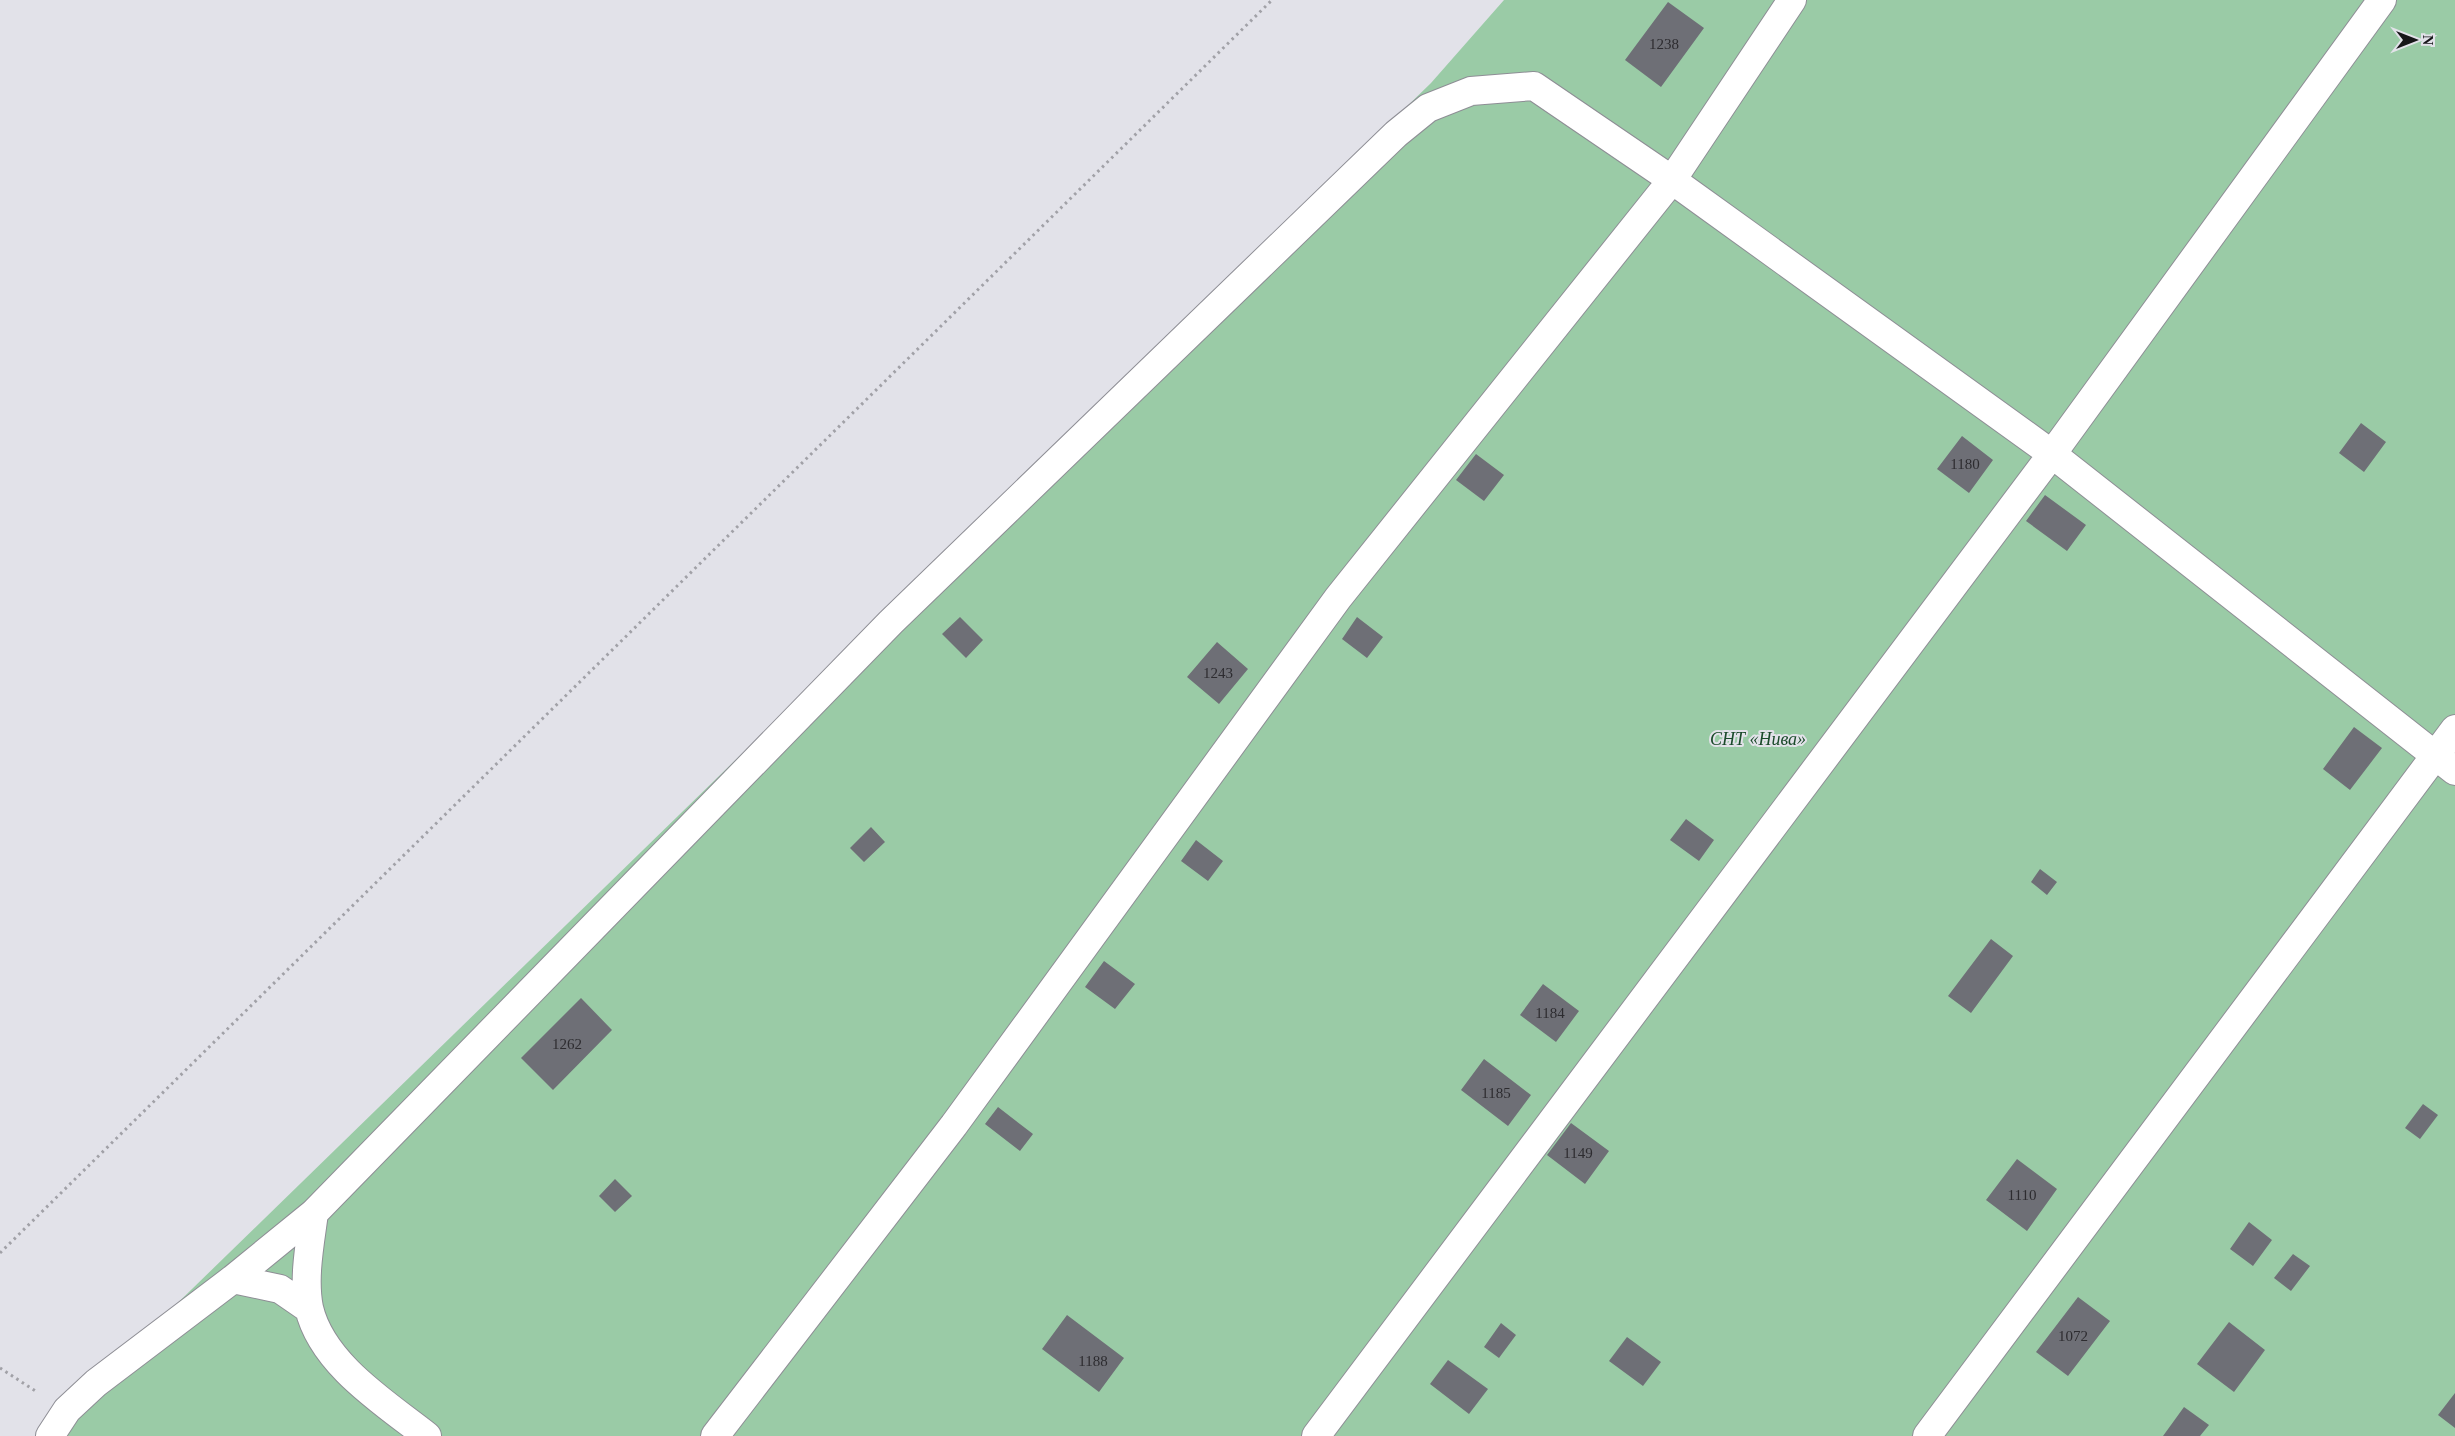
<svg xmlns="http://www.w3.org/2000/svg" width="2455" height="1436" viewBox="0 0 2455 1436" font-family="Georgia,serif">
<rect width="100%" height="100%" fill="#e2e2e9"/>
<!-- green -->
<path fill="#9acba6" d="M1504,0H2455V1436H41L1431,83Z"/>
<!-- building -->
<path fill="#6e6f76" d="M1668,2L1704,28L1661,87L1625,60Z
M2361,423L2386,442L2364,472L2339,453Z
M1962,436L1993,460L1969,493L1937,469Z
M1476,454L1504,475L1484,501L1456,480Z
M2045,495L2086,525L2067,551L2026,521Z
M960,617L983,640L966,658L942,634Z
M1357,617L1383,637L1367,658L1342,639Z
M1217,642L1248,669L1219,704L1187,677Z
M2354,727L2382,748L2350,790L2323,769Z
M1686,819L1714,840L1699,861L1670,840Z
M871,827L885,842L864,862L850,848Z
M1196,840L1223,861L1208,881L1181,861Z
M2040,869L2057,882L2047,895L2031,882Z
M1991,939L2013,956L1971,1013L1948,996Z
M1104,961L1135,984L1115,1009L1085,987Z
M1543,984L1579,1011L1556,1042L1520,1015Z
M581,998L612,1030L553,1090L521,1058Z
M1484,1059L1531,1095L1508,1126L1461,1090Z
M2423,1104L2438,1115L2420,1139L2405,1128Z
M998,1107L1033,1134L1020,1151L985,1124Z
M1571,1123L1609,1151L1585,1184L1547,1155Z
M2017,1159L2057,1189L2027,1231L1986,1200Z
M615,1179L632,1196L615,1212L599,1196Z
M2249,1222L2272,1240L2253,1266L2230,1249Z
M2293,1254L2310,1266L2291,1291L2274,1278Z
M2078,1297L2110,1321L2068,1376L2036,1352Z
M1067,1315L1124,1358L1099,1392L1042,1349Z
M2229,1322L2265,1350L2234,1392L2197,1364Z
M1501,1323L1516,1335L1499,1358L1484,1347Z
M1627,1337L1661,1362L1643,1386L1609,1361Z
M1448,1360L1488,1389L1469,1414L1430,1384Z
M2455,1393V1428L2438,1415Z
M2184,1407L2209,1425L2200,1436H2163Z"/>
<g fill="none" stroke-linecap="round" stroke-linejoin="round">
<defs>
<path id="minor" d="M314,1213C310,1243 303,1278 309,1308C322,1364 385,1403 427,1436
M233,1279L280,1289L309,1309
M50,1436L67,1410L96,1383L233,1279L314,1213L891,622L1396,134L1428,108L1471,91L1534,86L1672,180L2052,454L2455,771
M715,1436L954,1125L1338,598L1672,180L1792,0
M1316,1436L2052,454L2382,0
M1927,1436L2455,729"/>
</defs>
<!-- minor casing -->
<use href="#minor" stroke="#8e8e95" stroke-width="30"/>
<!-- path -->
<path stroke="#a1a1a7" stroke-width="3" stroke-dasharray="2.5 4" stroke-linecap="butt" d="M0,1253L1272,0
M0,1368L37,1392"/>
<!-- minor -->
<use href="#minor" stroke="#fff" stroke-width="28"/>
</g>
<g text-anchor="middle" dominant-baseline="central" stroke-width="4" stroke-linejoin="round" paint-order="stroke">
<!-- number labels -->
<g font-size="15" fill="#2d2c30">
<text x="1664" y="44">1238</text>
<text x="1965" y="464">1180</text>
<text x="1218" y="673">1243</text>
<text x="1550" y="1013">1184</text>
<text x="567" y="1044">1262</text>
<text x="1496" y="1093">1185</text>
<text x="1578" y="1153">1149</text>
<text x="2022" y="1195">1110</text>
<text x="2073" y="1336">1072</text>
<text x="1093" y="1361">1188</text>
</g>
<!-- park labels -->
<g font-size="18" font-style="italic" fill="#1a4a2a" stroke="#e2e2e9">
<text x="1758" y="739">СНТ «Нива»</text>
</g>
</g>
<!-- north arrow -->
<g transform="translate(2415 40) rotate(90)" stroke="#e2e2e9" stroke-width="4" paint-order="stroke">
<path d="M0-4L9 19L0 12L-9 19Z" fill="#171619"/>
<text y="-8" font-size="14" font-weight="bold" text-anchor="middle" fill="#171619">N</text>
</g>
</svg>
